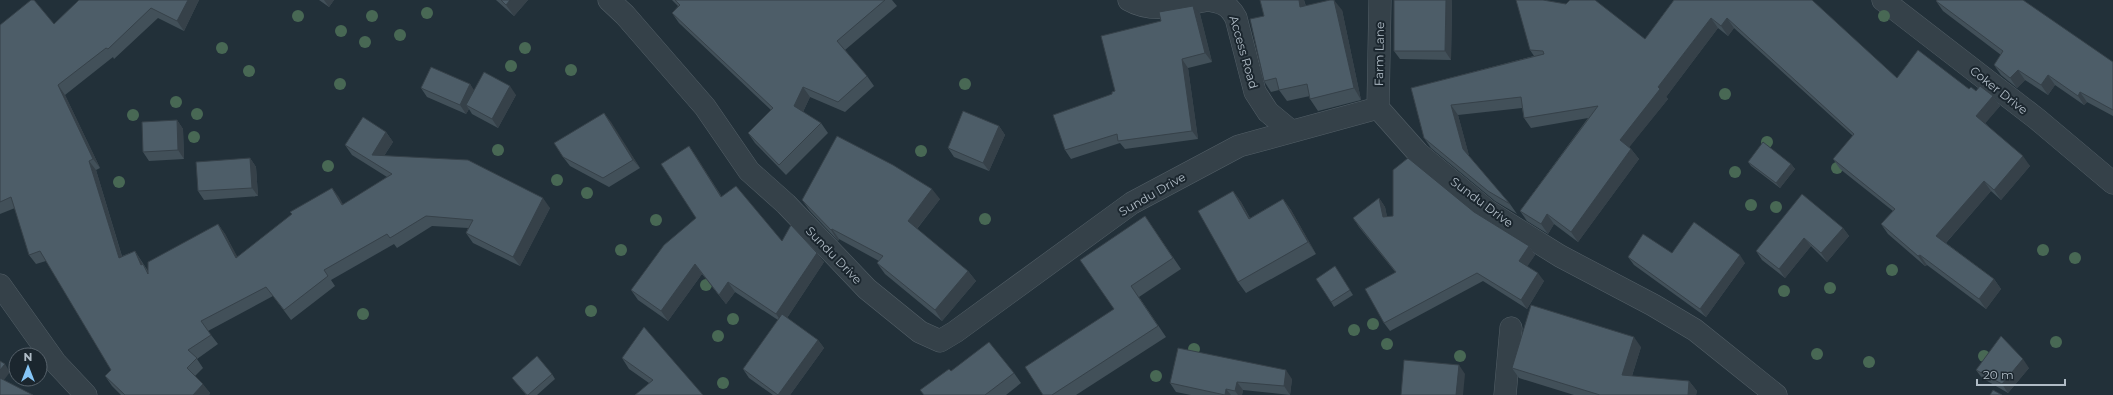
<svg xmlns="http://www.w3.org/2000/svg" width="2113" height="395" viewBox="0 0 2113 395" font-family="Montserrat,sans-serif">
<rect width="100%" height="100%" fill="#223039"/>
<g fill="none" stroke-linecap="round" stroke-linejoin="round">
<defs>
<path id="minor" d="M609,0L625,15L705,107L749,171L786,204L867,289L920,332L940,341L955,332L1132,203L1239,146L1378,108L1418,153L1488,211L1560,256L1653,305L1695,330L1776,395
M1129,0C1153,14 1181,5 1208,0
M1208,0C1222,2 1229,5 1236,18L1255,92L1268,112L1291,131
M1883,0L2037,119L2113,183
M1378,108L1380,0
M0,285L55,362L86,395
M1505,395L1511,328"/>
</defs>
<!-- minor casing -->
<use href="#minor" stroke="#535f67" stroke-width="23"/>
<!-- minor -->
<use href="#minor" stroke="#354149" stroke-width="22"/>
</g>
<!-- trees -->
<g fill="#486854">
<circle cx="427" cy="13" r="6"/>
<circle cx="298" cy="16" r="6"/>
<circle cx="372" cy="16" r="6"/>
<circle cx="1884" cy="16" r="6"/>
<circle cx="341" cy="31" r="6"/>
<circle cx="400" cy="35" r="6"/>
<circle cx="365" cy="42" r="6"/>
<circle cx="222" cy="48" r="6"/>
<circle cx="525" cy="48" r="6"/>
<circle cx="511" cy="66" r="6"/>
<circle cx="571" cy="70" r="6"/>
<circle cx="249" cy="71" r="6"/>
<circle cx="340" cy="84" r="6"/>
<circle cx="965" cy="84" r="6"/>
<circle cx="1725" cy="94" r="6"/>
<circle cx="176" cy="102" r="6"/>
<circle cx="197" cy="114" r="6"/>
<circle cx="133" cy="115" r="6"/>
<circle cx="194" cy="137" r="6"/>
<circle cx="1767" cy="142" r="6"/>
<circle cx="498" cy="150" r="6"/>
<circle cx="921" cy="151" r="6"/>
<circle cx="328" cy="166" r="6"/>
<circle cx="1837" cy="168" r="6"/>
<circle cx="1735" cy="172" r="6"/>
<circle cx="557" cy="180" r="6"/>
<circle cx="119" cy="182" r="6"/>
<circle cx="587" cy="193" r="6"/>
<circle cx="1751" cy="205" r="6"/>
<circle cx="1776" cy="207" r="6"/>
<circle cx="985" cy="219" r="6"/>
<circle cx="656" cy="220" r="6"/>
<circle cx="621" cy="250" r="6"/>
<circle cx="2043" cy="250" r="6"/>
<circle cx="2075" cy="258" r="6"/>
<circle cx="1892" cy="270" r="6"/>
<circle cx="706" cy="285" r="6"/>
<circle cx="1830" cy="288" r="6"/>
<circle cx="1784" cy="291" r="6"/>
<circle cx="591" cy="311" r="6"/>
<circle cx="363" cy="314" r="6"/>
<circle cx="733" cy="319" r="6"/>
<circle cx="1373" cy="324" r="6"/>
<circle cx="1354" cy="330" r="6"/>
<circle cx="718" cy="336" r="6"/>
<circle cx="2056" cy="342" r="6"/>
<circle cx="1387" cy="344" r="6"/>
<circle cx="1194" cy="349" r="6"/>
<circle cx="1817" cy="354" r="6"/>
<circle cx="1460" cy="356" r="6"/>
<circle cx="1984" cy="356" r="6"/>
<circle cx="1869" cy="362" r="6"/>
<circle cx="1156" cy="376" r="6"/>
<circle cx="723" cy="383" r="6"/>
</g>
<!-- wall -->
<path fill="#425059" d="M79,0H199L184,31L158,18L114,59L113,57L65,95L100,168L96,170L122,256L135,251L148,271L218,224L225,234L237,257L332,188L343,205L387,177L352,155L345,145L386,132L393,142L384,156L550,208L520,266L473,243L466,233L468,228L432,226L397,248L394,244L331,280L335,286L291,320L273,296L208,331L218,344L197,359L203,368L195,376L210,393L209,395H121L112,386L105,376L111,370L46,261L36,264L29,255L15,208L0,214V25L54,24Z
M319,0H334L329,7Z
M496,0H528L514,16Z
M672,0H892L897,6L845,50L867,76L874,86L845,112L810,97L803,112L821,123L828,133L786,175L755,143L748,133L771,110L679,23L672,13L678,6Z
M1260,0H1304L1306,6L1342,10L1361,100L1318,111L1310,99V96L1287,101L1279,90L1271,92L1264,81V16Z
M1452,0L1451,60L1400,59L1394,51Z
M1674,0L1897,78L1969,89L1993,96L2000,106L1985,123L2030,166L2001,200L1991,191L1946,243L1994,279L2001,289L1986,309L1927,265L1925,266L1888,234L1881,224L1893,211L1840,169L1833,159L1853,136L1734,28L1728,36L1718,28L1666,97L1668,99L1629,147L1631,149L1639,159L1578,242L1554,224L1548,234L1527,221L1520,211L1588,118L1531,128L1524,118L1522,108L1458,115L1469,156L1510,204L1517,214L1495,201L1431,148L1424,138L1411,88L1534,56L1530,50L1645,39Z
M1936,1L2113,62V116L2087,102L2084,105L2055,85L2048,95L2025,80L2017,88L2001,75L1994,65L2001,55L1943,11Z
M1200,14L1212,62L1188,68L1198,139L1125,149L1120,143L1071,159L1065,150L1112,94Z
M470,84L474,91L516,95L498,128L472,114L469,109L466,114L427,97L421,88Z
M604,113L640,168L609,187L570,166L563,157Z
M177,120L183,129L184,159L149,161L143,152Z
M999,126L1005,135L989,171L954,157L948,148Z
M689,146L722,197L782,241L824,262L787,318L818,340L824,348L790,395H773L749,378L743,369L778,320L735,292L726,304L702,274L668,321L638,300L631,290L696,218Z
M250,158L256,167L258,196L204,200L198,191Z
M1748,162L1791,164L1795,169L1780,188L1751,166Z
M1233,191L1241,202L1250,218L1283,199L1291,210L1316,254L1246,293L1238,282Z
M1379,198L1385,207L1387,217L1474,212L1529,246L1535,255L1527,266L1544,281L1527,309L1483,281L1390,331L1384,323L1396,273L1359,227L1353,218Z
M940,199L917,229L968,271L976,281L942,321L885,274L877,263L879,261L839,239L838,241L810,211L802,200Z
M1145,216L1181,269L1139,297L1166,337L1076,395H1043L1114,309Z
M1843,228L1849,236L1827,262L1811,246L1785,278L1762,260L1756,251Z
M1672,253L1745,263L1706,317L1634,265L1628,257Z
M1338,271L1353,295L1334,307L1331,302Z
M1641,347L1632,376L1689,381L1697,391L1696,395H1574L1519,378L1512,368Z
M622,358L703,395L649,383L629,369Z
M2029,368L2008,393L1982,378L1976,370Z
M951,371L1014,373L1021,383L1006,395H923Z
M552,374L555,379L537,395H526L512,378Z
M1292,379L1290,395L1243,390L1242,395H1191L1176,392L1170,383Z"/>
<!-- shaded-wall -->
<path fill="#364149" d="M188,0H199L184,31L177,21Z
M324,0H334L329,7Z
M510,0H528L514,16L506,5Z
M1299,0H1304L1308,18L1300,7Z
M1334,0L1342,10L1361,100L1354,88Z
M1446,0H1452L1451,60L1445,51Z
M1193,6L1200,14L1212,62L1205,53Z
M1711,18L1718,28L1666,97L1668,99L1627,150L1620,140L1658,87Z
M1727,18L1734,28L1728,36L1721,26Z
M1182,59L1188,68L1198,139L1192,131Z
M2018,70L2025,80L2017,88L2010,78Z
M2048,75L2055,85L2048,95L2041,85Z
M470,84L476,93L466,105L469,109L466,114L460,105Z
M58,85L65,95L100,168L93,159Z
M510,86L516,95L498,128L492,119Z
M803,87L810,97L801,116L794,106Z
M2080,92L2087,102L2084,105L2078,96Z
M1993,96L2000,106L1983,126L1976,116Z
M1451,105L1458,115L1470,159L1463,149Z
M604,113L611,122L640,168L633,160Z
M177,120L183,129L184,159L178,150Z
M999,126L1005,135L989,171L983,163Z
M386,132L393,142L378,165L372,155Z
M689,146L696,156L728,207L721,197Z
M1631,149L1639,159L1578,242L1571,232Z
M2023,156L2030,166L2001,200L1994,190Z
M250,158L256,167L258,196L252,188Z
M89,161L96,170L125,267L119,258Z
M1791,164L1795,169L1780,188L1776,183Z
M1984,181L1991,191L1943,246L1936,236Z
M332,188L339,197L349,215L342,205Z
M932,189L940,199L915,231L908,221Z
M1233,191L1241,202L1256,230L1249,219Z
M543,198L550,208L520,266L513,257Z
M1379,198L1385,207L1389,226L1383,217Z
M1283,199L1291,210L1316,254L1308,242Z
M1547,214L1554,224L1548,234L1541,224Z
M218,224L225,234L243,267L236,258Z
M1843,228L1849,236L1827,262L1821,253Z
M832,229L839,239L838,241L831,230Z
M1804,238L1811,246L1785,278L1779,269Z
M1529,246L1535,255L1525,270L1519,261Z
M135,251L141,261L148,275L141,265Z
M817,253L824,262L783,324L776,314Z
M1740,255L1745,263L1706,317L1700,309Z
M1920,255L1927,265L1925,266L1918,256Z
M695,264L702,274L668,321L661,311Z
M968,271L976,281L942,321L935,310Z
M1538,273L1544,281L1527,309L1521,300Z
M1994,279L2001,289L1986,309L1979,299Z
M728,282L735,292L726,304L719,295Z
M1634,337L1641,347L1629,385L1622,375Z
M818,340L824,348L790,395H778Z
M2023,359L2029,368L2008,393L2002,384Z
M5,364L10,372L1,384L0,382V370Z
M1459,365L1465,374L1463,395H1456Z
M1286,370L1292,379L1290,395L1284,386Z
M1689,381L1697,391L1696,395H1688Z
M1237,382L1243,390L1242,395H1238L1235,391Z
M203,384L210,393L209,395H193Z
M1226,389L1231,395H1225Z"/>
<!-- building -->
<path fill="#4d5d68" stroke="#364149" d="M31,0H34L54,24L79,0H188L177,21L151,8L108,49L106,48L58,85L93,159L89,161L119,258L135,251L141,265L143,264L148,274V262L218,224L236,258L292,214L290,212L332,188L342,205L392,174L345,145L363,117L386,132L372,155L468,160L543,198L513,257L466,233L473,220L426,216L390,238L387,234L324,270L328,276L284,310L266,287L201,321L211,335L188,350L197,358L187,368L203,384L193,395H125L105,376L111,370L40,251L29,255L11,197L0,202V25Z
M501,0H510L506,5Z
M675,0H885L837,41L867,76L838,102L803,87L794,106L821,123L779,165L748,133L773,108L672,13L680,5Z
M1260,0H1299L1300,7L1330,0H1334L1354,88L1310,99L1307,84L1279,90L1276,78L1264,81L1250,19L1264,16Z
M1394,0H1446L1445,51H1394Z
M1516,0H1543L1566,4L1570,0H1595L1645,39L1674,0H1812L1897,78L1918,50L1969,89L1971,87L1976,91L1980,86L1993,96L1976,116L2023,156L1994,190L1984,181L1936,236L1994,279L1979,299L1920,255L1918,256L1881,224L1895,209L1833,159L1854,134L1727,18L1721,26L1711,18L1658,87L1660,89L1620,140L1631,149L1571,232L1547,214L1541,224L1520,211L1598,106L1524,118L1521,97L1451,105L1463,149L1510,204L1488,191L1424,138L1411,88L1544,54L1543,51L1530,50Z
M1937,0H2023L2113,62V110L2080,92L2078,96L2048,75L2041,85L2018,70L2010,78L1994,65L2003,51L1936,1Z
M1193,6L1205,53L1182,59L1192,131L1118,141L1117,134L1065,150L1053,115L1112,94V92L1115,91L1101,36L1161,21L1159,12Z
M431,67L470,84L460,105L421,88Z
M484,72L510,86L492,119L466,105Z
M963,111L999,126L983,163L948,148Z
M604,113L633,160L603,178L563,157L554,143Z
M177,120L178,150L143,152L142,122Z
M837,136L893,165L932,189L908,221L968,271L935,310L877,263L883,256L832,229L831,230L802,200Z
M1763,142L1791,164L1776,183L1748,162Z
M689,146L721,197L736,186L782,241L791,225L817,253L776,314L728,282L719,295L695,264L661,311L631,290L664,245L696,218L661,164Z
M250,158L252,188L198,191L196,162Z
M1408,158L1474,212L1529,246L1519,261L1538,273L1521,300L1477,273L1384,323L1365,289L1396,272L1353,218L1379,198L1383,217L1393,216V170Z
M1233,191L1249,219L1283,199L1308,242L1238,282L1198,211Z
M1802,194L1843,228L1821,253L1804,238L1779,269L1756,251Z
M1145,216L1173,258L1131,286L1158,326L1052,395H1043L1025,367L1114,309L1080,260Z
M1694,222L1740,255L1700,309L1628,257L1643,234L1672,253Z
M1335,266L1350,290L1331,302L1316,279Z
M1531,305L1634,337L1622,375L1689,381L1688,395H1600L1512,368Z
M782,314L818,340L778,395L743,369Z
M644,327L703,395H635L653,380L622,358Z
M2001,336L2023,359L2002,384L1976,370Z
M989,342L1014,373L985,395H924L920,390L949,369L951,371Z
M1178,348L1286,370L1284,386L1237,382L1235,391L1226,389L1225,395L1170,383Z
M537,356L552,374L528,395H527L512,378Z
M1404,360L1459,365L1456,395H1401Z
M0,361L5,364L0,370Z
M0,378L33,395H0Z
M1993,390L2002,395H1990Z"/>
<g text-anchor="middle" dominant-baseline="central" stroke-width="4" stroke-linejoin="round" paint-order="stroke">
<!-- street labels -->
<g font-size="12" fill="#b0bcc6" stroke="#1b262e">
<text transform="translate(1244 52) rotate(74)">Access Road</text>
<text transform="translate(1379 54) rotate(-89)">Farm Lane</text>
<text transform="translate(1999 90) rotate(38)">Coker Drive</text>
<text transform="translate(1152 194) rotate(-30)">Sundu Drive</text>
<text transform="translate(1482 202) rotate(37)">Sundu Drive</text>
<text transform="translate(834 255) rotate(46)">Sundu Drive</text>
</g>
</g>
<!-- north arrow -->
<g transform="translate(28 367)"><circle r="19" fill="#1b262e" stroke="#57626b"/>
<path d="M0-3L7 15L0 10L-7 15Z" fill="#85c5f6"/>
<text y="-6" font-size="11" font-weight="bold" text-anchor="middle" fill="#b0bcc6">N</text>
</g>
<!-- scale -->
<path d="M1977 379v6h88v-6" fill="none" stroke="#b0bcc6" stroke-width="2"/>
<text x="1983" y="379" font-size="12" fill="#b0bcc6" stroke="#1b262e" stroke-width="3" paint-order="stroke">20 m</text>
</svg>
